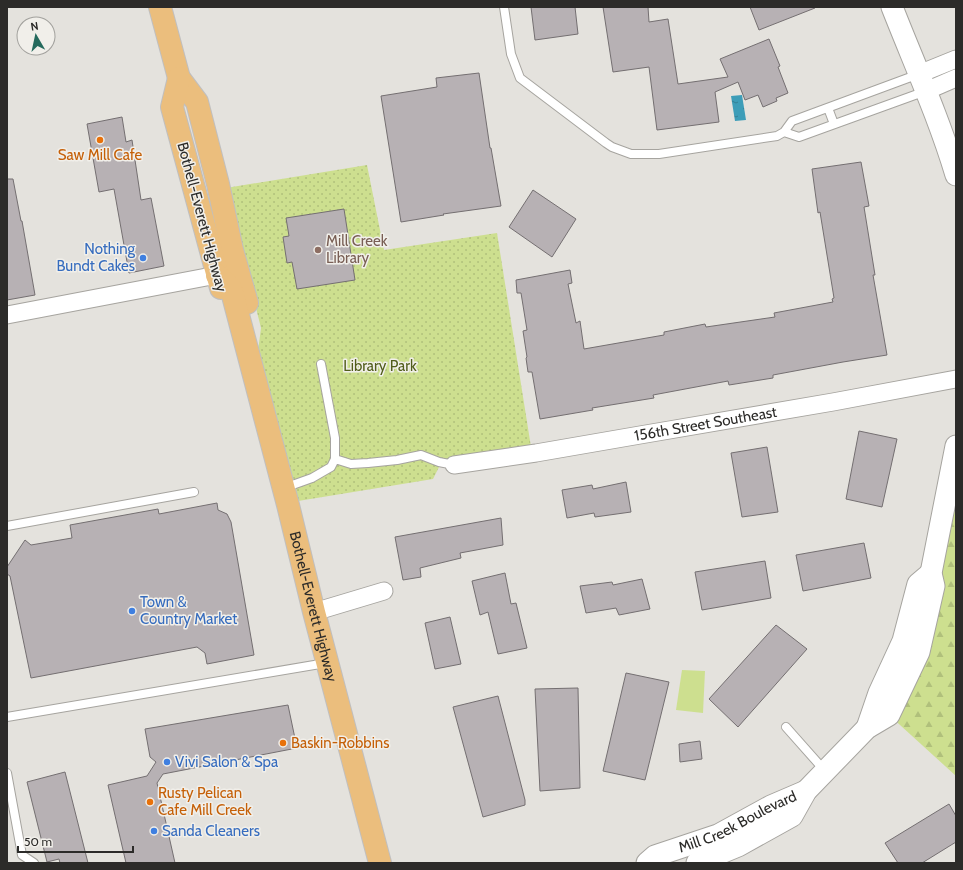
<svg xmlns="http://www.w3.org/2000/svg" width="963" height="870" viewBox="0 0 963 870" font-family="Cabin,sans-serif">
<defs>
<pattern id="forest-firs" width="22" height="20" patternUnits="userSpaceOnUse"><rect width="22" height="20" fill="#cddf8f"/><path d="M5 1l3.5 6h-7zM16 11l3.5 6h-7z" fill="#b0c07b"/></pattern>
<pattern id="park-dots" width="8" height="8" patternUnits="userSpaceOnUse"><rect width="8" height="8" fill="#cddf8f"/><path d="M2 2h.1M6 6h.1" fill="none" stroke="#b0c07b" stroke-width="1.8" stroke-linecap="round"/></pattern>
<pattern id="water-ripples" width="26" height="14" patternUnits="userSpaceOnUse"><rect width="26" height="14" fill="#3d9db8"/><path d="M2 4q2-2 4 0t4 0M15 11q2-2 4 0t4 0" fill="none" stroke="#338096"/></pattern>
</defs>
<rect width="100%" height="100%" fill="#e4e2dd"/>
<!-- forest -->
<path fill="url(#forest-firs)" d="M956,446V776L889,715Z"/>
<!-- park -->
<path fill="url(#park-dots)" d="M367,165L384,250L497,233L531,447L457,461L439,467L433,479L292,502L258,351L261,328L226,188Z"/>
<!-- pitch -->
<path fill="#cddf8f" d="M682,670L705,671L703,713L676,710Z"/>
<!-- water -->
<path fill="url(#water-ripples)" d="M742,95L746,120L735,121L731,96Z"/>
<!-- building -->
<path fill="#b7b1b4" stroke="#746f71" d="M531,7H575L578,34L535,40Z
M603,7H648L649,22L668,19L678,84L728,77L720,59L769,39L780,66L778,67L788,93L776,98L777,101L763,107L758,95L745,100L738,82L715,92L719,122L657,130L649,67L613,72Z
M750,7H815V8L759,30Z
M479,73L490,148H491L501,206L443,214L444,215L401,222L381,96L437,87L436,78Z
M122,117L126,142L132,140L141,200L151,198L164,266L129,273L114,189L99,192L87,124Z
M861,162L869,206L864,207L875,275H873L887,355L843,362L773,375V378L729,385L728,381L653,395L654,398L592,408L593,410L540,419L532,372H528L526,358L527,357L523,331L527,330L521,293H517L516,280L570,270L572,283L568,284L576,323L580,321L584,349L664,335V332L705,324L706,327L775,317L774,313L833,302L832,299L834,298L820,212L818,213L812,169Z
M7,179H13L21,221H22L35,295L7,300Z
M533,190L576,219L552,257L509,227Z
M344,209L355,280L297,289L292,262L287,263L283,237L289,236L286,218Z
M859,431L897,439L882,507L846,499Z
M767,447L778,512L742,517L731,453Z
M626,482L631,512L595,517L594,513L567,518L562,490L592,485L593,489Z
M217,503L218,510L227,514L231,522L254,655L207,664L205,653L197,647L31,678L10,576L7,574V567L25,540L31,545L72,538L70,525L158,509L159,514Z
M501,518L503,545L460,553L461,558L420,568L421,577L403,580L395,537Z
M864,543L871,578L803,591L796,555Z
M765,561L771,598L702,610L695,572Z
M505,573L511,604L516,603L527,648L498,654L488,612L480,615L472,581Z
M642,579L650,609L619,615L616,608L586,613L580,586L612,582L613,585Z
M450,617L461,664L435,669L425,623Z
M776,625L807,649L738,727L709,699Z
M626,673L669,682L645,780L603,771Z
M578,688L580,788L540,791L535,689Z
M498,696L525,800V805L483,817L453,707Z
M288,705L297,748L163,774L157,783L175,863H126L108,785L147,776L156,762L150,757L145,729Z
M700,741L702,759L680,762L679,744Z
M65,772L88,863H60L59,859L47,862L27,782Z
M949,804L956,816V842L922,863H898L885,843Z"/>
<g fill="none" stroke-linecap="round" stroke-linejoin="round">
<defs>
<path id="service" d="M504,7L511,54L520,78L606,143L612,147L631,154H659L777,136L784,132L792,121L919,74
M828,108L834,124
M784,132L799,137L926,91
M335,459L351,464L368,463L397,460L421,455L439,462L454,465
M284,488L312,478L331,467L335,459V438L321,364
M7,526L194,492
M7,717L326,663
M786,727L825,771
M7,773L22,855L34,863"/>
<g id="minor">
<path d="M919,74L956,59"/>
<path d="M926,91L956,78"/>
<path d="M7,315L217,275"/>
<path id="s1" d="M454,465L536,453L640,435L833,402L956,379"/>
<path d="M314,612L384,591"/>
</g>
<g id="tertiary">
<path d="M892,7C914,63 939,118 956,175"/>
<path d="M867,728L879,693L903,641L918,584L931,573"/>
<path id="s2" d="M647,863L655,856L718,835L771,806L806,791"/>
<path d="M697,863L738,846L792,816L806,791L867,728L889,715L919,652L934,586L931,573L956,446"/>
</g>
<g id="primary">
<path d="M160,7L179,78L197,102L218,184L232,250L247,303"/>
<path d="M179,78L172,107L221,288"/>
<path id="s3" d="M217,275L230,287L232,292L288,505L314,612L380,863"/>
</g>
</defs>
<!-- service casing -->
<use href="#service" stroke="#a6a49f" stroke-width="10"/>
<!-- minor casing -->
<use href="#minor" stroke="#a6a49f" stroke-width="19"/>
<!-- tertiary casing -->
<use href="#tertiary" stroke="#a6a49f" stroke-width="23"/>
<!-- primary casing -->
<use href="#primary" stroke="#c0bfbf" stroke-width="24"/>
<!-- service -->
<use href="#service" stroke="#fff" stroke-width="8"/>
<!-- minor -->
<use href="#minor" stroke="#fff" stroke-width="17"/>
<!-- tertiary -->
<use href="#tertiary" stroke="#fff" stroke-width="21"/>
<!-- primary -->
<use href="#primary" stroke="#ebbe7d" stroke-width="22"/>
</g>
<!-- markers -->
<g fill="#e8710a" stroke="#f1efea" stroke-width="1.5">
<circle cx="100" cy="140" r="4"/>
<circle cx="283" cy="743" r="4"/>
<circle cx="150" cy="802" r="4"/>
</g>
<circle fill="#8d6e63" stroke="#f1efea" stroke-width="1.5" cx="318" cy="250" r="4"/>
<g fill="#3f7fe0" stroke="#f1efea" stroke-width="1.5">
<circle cx="143" cy="258" r="4"/>
<circle cx="132" cy="611" r="4"/>
<circle cx="167" cy="762" r="4"/>
<circle cx="154" cy="831" r="4"/>
</g>
<g text-anchor="middle" dominant-baseline="central" stroke-width="3" stroke-linejoin="round" paint-order="stroke">
<!-- food labels -->
<g font-size="15" fill="#c56008" stroke="#f1efea" text-anchor="start">
<text x="100" y="155" text-anchor="middle">Saw Mill Cafe</text>
<text x="291" y="743">Baskin-Robbins</text>
<text x="158" y="793">Rusty Pelican<tspan x="158" dy="17">Cafe Mill Creek</tspan></text>
</g>
<!-- street labels -->
<g font-size="15" fill="#2c2b29" stroke="#f1efea">
<text transform="translate(202 217) rotate(75)">Bothell-Everett Highway</text>
<text stroke="none"><textPath href="#s1" startOffset="255">156th Street Southeast</textPath></text>
<text stroke="none"><textPath href="#s3" startOffset="348">Bothell-Everett Highway</textPath></text>
<text stroke="none"><textPath href="#s2" startOffset="100">Mill Creek Boulevard</textPath></text>
</g>
<!-- education labels -->
<g font-size="15" fill="#785e54" stroke="#f1efea" text-anchor="start">
<text x="326" y="241">Mill Creek<tspan x="326" dy="17">Library</tspan></text>
</g>
<!-- shop labels -->
<g font-size="15" fill="#366cbe" stroke="#f1efea" text-anchor="start">
<text x="135" y="249" text-anchor="end">Nothing<tspan x="135" dy="17">Bundt Cakes</tspan></text>
<text x="140" y="602">Town &amp;<tspan x="140" dy="17">Country Market</tspan></text>
<text x="175" y="762">Vivi Salon &amp; Spa</text>
<text x="162" y="831">Sanda Cleaners</text>
</g>
<!-- park labels -->
<g font-size="15" fill="#515d1b" stroke="#f1efea">
<text x="380" y="366">Library Park</text>
</g>
</g>
<!-- border -->
<rect width="963" height="870" fill="none" stroke="#2c2b29" stroke-width="16"/>
<!-- north arrow -->
<g transform="translate(36 36) rotate(351)"><circle r="19" fill="#f1efea" stroke="#a2a19d"/>
<path d="M0-3L7 15L0 10L-7 15Z" fill="#256a5d"/>
<text y="-6" font-size="11" font-weight="bold" text-anchor="middle" fill="#2c2b29">N</text>
</g>
<!-- scale -->
<path d="M18 846v6h115v-6" fill="none" stroke="#2c2b29" stroke-width="2"/>
<text x="24" y="846" font-size="12" fill="#2c2b29" stroke="#f1efea" stroke-width="3" paint-order="stroke">50 m</text>
</svg>
